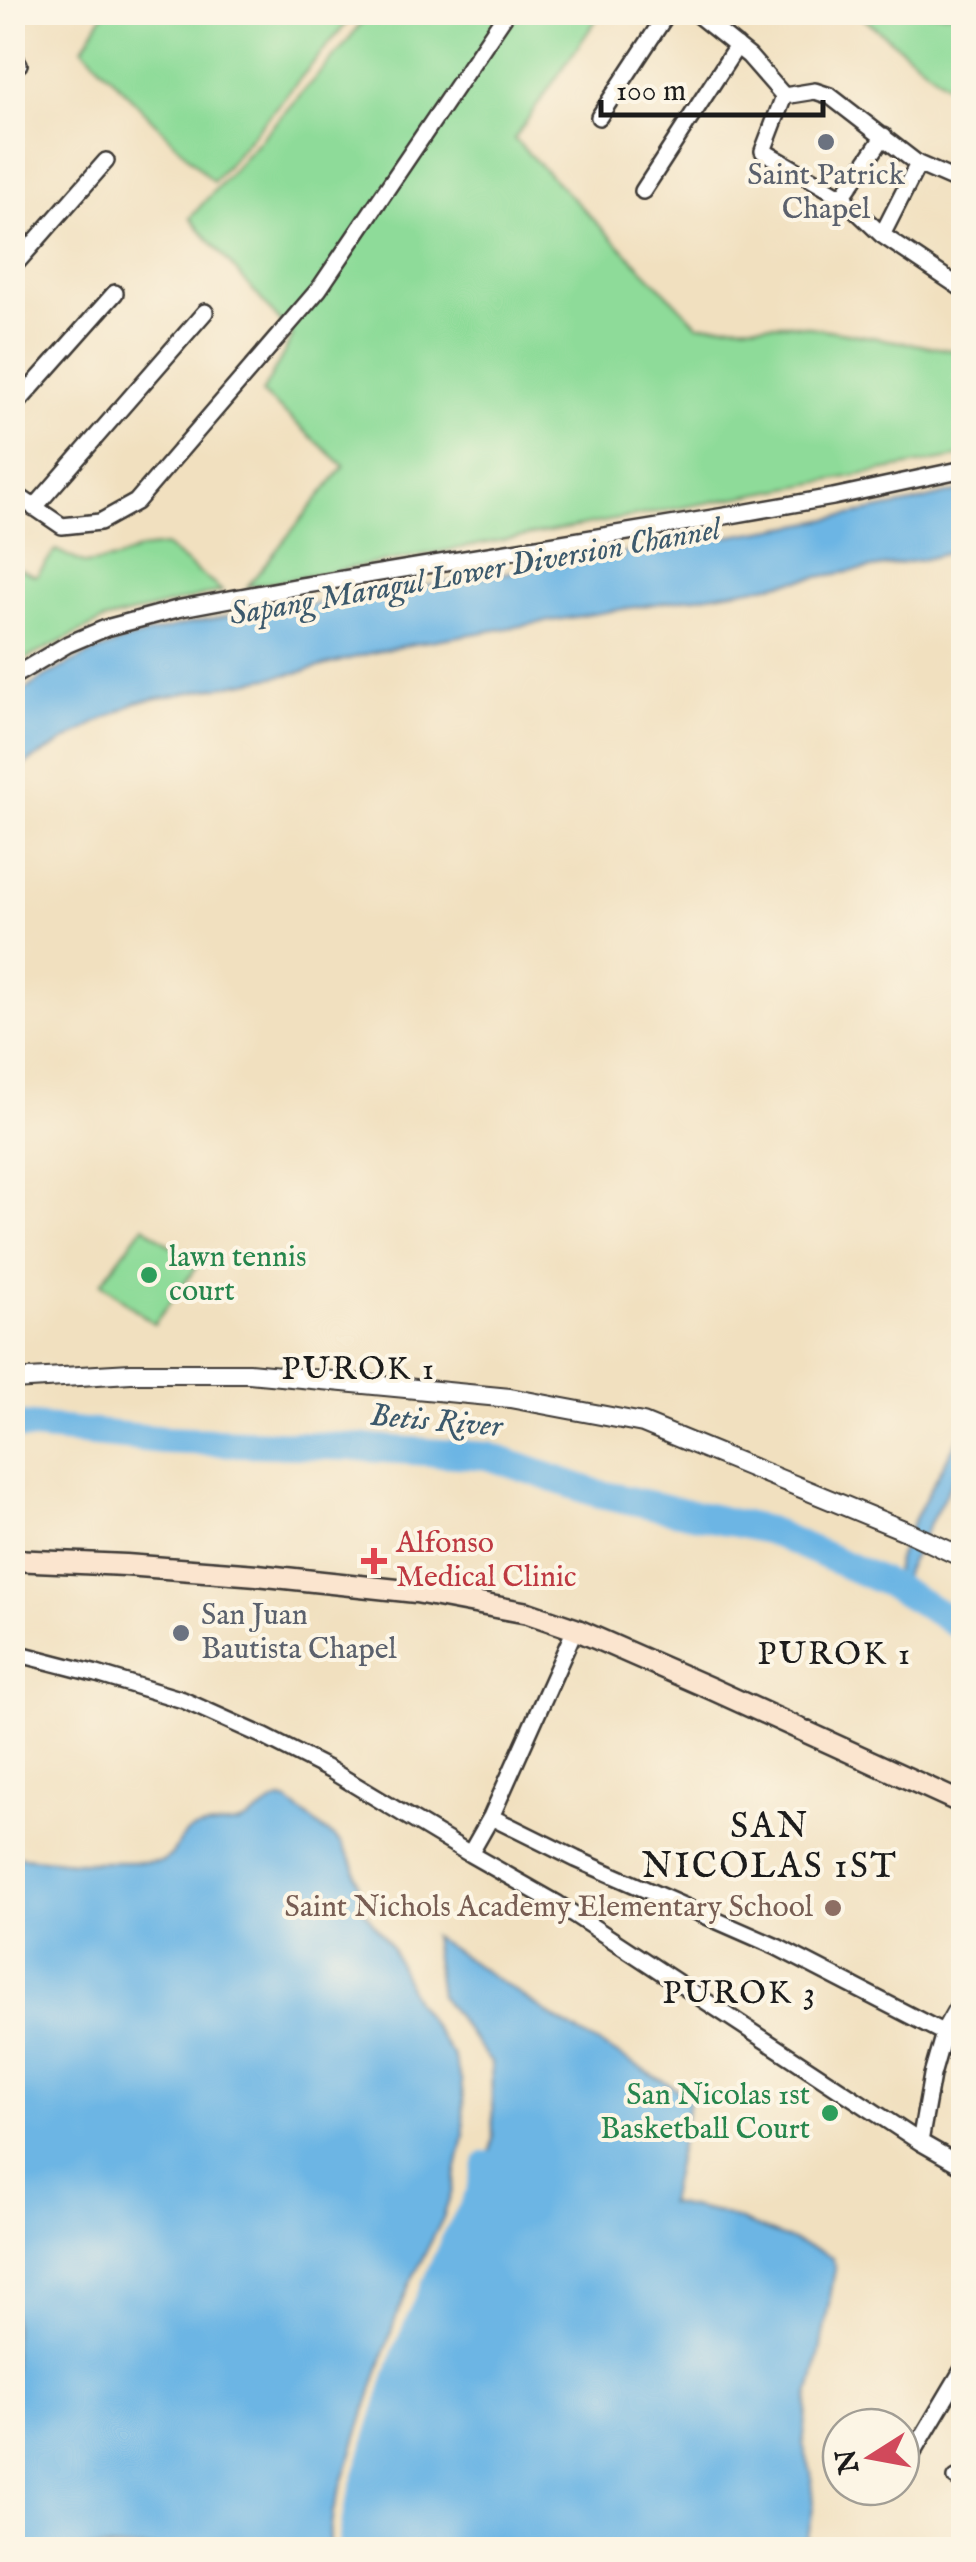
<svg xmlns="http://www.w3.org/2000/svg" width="976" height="2562" viewBox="0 0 976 2562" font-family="'IM FELL English',serif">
<rect width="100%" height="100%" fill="#fcf5e5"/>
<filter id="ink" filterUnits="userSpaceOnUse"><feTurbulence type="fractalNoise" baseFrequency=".01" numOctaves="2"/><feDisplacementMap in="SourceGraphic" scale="20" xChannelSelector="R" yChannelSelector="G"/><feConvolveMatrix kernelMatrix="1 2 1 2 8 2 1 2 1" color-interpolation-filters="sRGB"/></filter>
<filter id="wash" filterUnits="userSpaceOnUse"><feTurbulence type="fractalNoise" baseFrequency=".0048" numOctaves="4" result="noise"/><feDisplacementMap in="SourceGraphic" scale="40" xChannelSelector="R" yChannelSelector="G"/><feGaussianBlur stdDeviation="2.25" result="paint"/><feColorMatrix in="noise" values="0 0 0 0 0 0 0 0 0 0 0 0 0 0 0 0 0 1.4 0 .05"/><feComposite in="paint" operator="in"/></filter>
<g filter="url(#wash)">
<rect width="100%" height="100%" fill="#f1e0bf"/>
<!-- green -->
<path fill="#8edb99" stroke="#557c5a" stroke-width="2.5" d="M104,13V12L355,13L213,182L83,48Z
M369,13H601L514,139L698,325L791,324L963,352V456L247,587L344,466L262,393L293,336L190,218L342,48Z
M857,13H963V98Z
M165,546L222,591L103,621L13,665V566L36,576L56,550L85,564L117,559L140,549Z
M144,1226L197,1266L154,1324L101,1283Z"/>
<!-- water -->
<path fill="#6cb5e4" stroke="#446880" stroke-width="2.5" d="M963,490V549L921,560L423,642L371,653L301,672L137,702L94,724L13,771V699C93,637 203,617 302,606L798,525L912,503Z
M963,1430V1459L902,1578L895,1582C889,1555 948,1458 963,1430Z
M281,1800L288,1802L341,1843L354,1865L366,1913L391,1947L415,2001L453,2056L461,2080L463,2099L464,2136L452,2191L443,2218L409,2285L394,2323L333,2511L328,2549H13V1856L74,1862H160C175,1857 175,1843 186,1834C200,1823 224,1828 240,1823C256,1819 265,1804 281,1800Z
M432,1936L559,2021L690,2097L668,2203L719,2213L822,2252L832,2258L835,2270L820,2352L809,2396L803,2444L811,2472L814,2502L806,2549H355L362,2507L411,2348L455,2247L483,2196L493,2137L491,2063L440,1995Z"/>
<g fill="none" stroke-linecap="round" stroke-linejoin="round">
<!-- river -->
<path stroke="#6cb5e4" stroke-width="28" d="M12,1425L164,1440L353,1447L488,1456L596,1493L767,1530L893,1586L964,1628
M351,2550L358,2509L406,2354L453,2245L480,2195L487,2165"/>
</g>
</g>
<g filter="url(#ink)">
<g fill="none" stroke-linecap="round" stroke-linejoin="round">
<defs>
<path id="minor" d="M694,12L749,56L784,96
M12,53L19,64
M784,96L763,151L842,197L882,235L964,290
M784,96L815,91L830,96L918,164L964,184
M599,117L668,12
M643,191L737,46
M842,197L884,136
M882,235L918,164
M12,268L106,161
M12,409L115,293
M12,492L62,526L100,522L136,502L319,289L507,12
M34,508L205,312
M12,677L68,644L106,628L181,608L300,586L731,515L833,497L964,469
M12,1652L97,1674L183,1700L263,1736L330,1770L470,1854L558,1904L920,2142L964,2167
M491,1817L576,1859L777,1947L944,2033L932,2075L920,2142
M470,1854L491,1817L575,1629
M901,2473L964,2367
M956,2478L964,2481"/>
<path id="tertiary" d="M12,1380L131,1373H249L510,1398L643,1423L906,1531L964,1558
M964,1998L944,2033L964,2044"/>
<path id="secondary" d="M12,1560L126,1565L257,1575L416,1592L528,1613L575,1629L712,1689L964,1804"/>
</defs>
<!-- minor casing -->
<use href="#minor" stroke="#3c3934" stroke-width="20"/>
<!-- tertiary casing -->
<use href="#tertiary" stroke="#3c3934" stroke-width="22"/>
<!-- secondary casing -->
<use href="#secondary" stroke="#3c3934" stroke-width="25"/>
<!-- minor -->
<use href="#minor" stroke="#fff" stroke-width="15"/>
<!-- tertiary -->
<use href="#tertiary" stroke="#fff" stroke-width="18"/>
<!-- secondary -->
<use href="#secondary" stroke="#fbe5cf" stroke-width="20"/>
</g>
</g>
<!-- markers -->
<g fill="#6b7280" stroke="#fcf5e5" stroke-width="4">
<circle cx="826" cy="142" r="10"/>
<circle cx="181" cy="1633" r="10"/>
</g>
<g fill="#2e9e5b" stroke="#fcf5e5" stroke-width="4">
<circle cx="149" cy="1275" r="10"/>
<circle cx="830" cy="2113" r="10"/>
</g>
<path fill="#e0444e" stroke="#fcf5e5" stroke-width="4" d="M369 1546h10v10h10v10h-10v10h-10v-10h-10v-10h10z"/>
<circle fill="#8d6e63" stroke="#fcf5e5" stroke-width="4" cx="833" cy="1908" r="10"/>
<g text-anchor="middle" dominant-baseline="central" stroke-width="8" stroke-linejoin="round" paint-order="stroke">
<!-- worship labels -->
<g font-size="30" fill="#5b616d" stroke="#fcf5e5">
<text x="826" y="176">Saint Patrick<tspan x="826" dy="34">Chapel</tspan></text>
<text x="201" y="1616" text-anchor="start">San Juan<tspan x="201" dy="34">Bautista Chapel</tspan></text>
</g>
<!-- leisure labels -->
<g font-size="30" fill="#27864d" stroke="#fcf5e5" text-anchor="start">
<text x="169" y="1258">lawn tennis<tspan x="169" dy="34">court</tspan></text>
<text x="810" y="2096" text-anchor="end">San Nicolas 1st<tspan x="810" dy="34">Basketball Court</tspan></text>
</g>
<!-- health labels -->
<g font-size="30" fill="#be3a42" stroke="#fcf5e5" text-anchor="start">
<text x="396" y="1544">Alfonso<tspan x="396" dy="34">Medical Clinic</tspan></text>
</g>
<!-- education labels -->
<g font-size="30" fill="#785e54" stroke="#fcf5e5" text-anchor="end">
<text x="813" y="1908">Saint Nichols Academy Elementary School</text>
</g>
<!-- water labels -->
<g font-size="32" font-style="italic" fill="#3c596c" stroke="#fcf5e5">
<text transform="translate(475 573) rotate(-10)">Sapang Maragul Lower Diversion Channel</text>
<text transform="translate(436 1422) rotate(5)">Betis River</text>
</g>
<!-- neighbourhood labels -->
<g font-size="32" letter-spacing="2.5" fill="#1c1c1c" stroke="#fcf5e5">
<text x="359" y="1370">PUROK 1</text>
<text x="835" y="1655">PUROK 1</text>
<text x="740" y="1994">PUROK 3</text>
</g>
<!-- quarter labels -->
<g font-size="35" letter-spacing="2.5" fill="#1c1c1c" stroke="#fcf5e5">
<text x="770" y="1827">SAN<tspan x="770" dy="40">NICOLAS 1ST</tspan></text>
</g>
</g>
<!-- margin -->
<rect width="976" height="2562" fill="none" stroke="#fcf5e5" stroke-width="50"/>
<!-- north arrow -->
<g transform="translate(871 2457) rotate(259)"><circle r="48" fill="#fcf5e5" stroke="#a29e95" stroke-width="2.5"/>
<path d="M0-8L18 38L0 25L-18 38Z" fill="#d1495b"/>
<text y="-15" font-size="28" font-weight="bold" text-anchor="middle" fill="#1c1c1c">N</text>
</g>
<!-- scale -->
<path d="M601 100v15h222v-15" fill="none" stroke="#1c1c1c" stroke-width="5"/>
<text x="616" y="100" font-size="30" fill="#1c1c1c" stroke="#fcf5e5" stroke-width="8" paint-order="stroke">100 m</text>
</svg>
